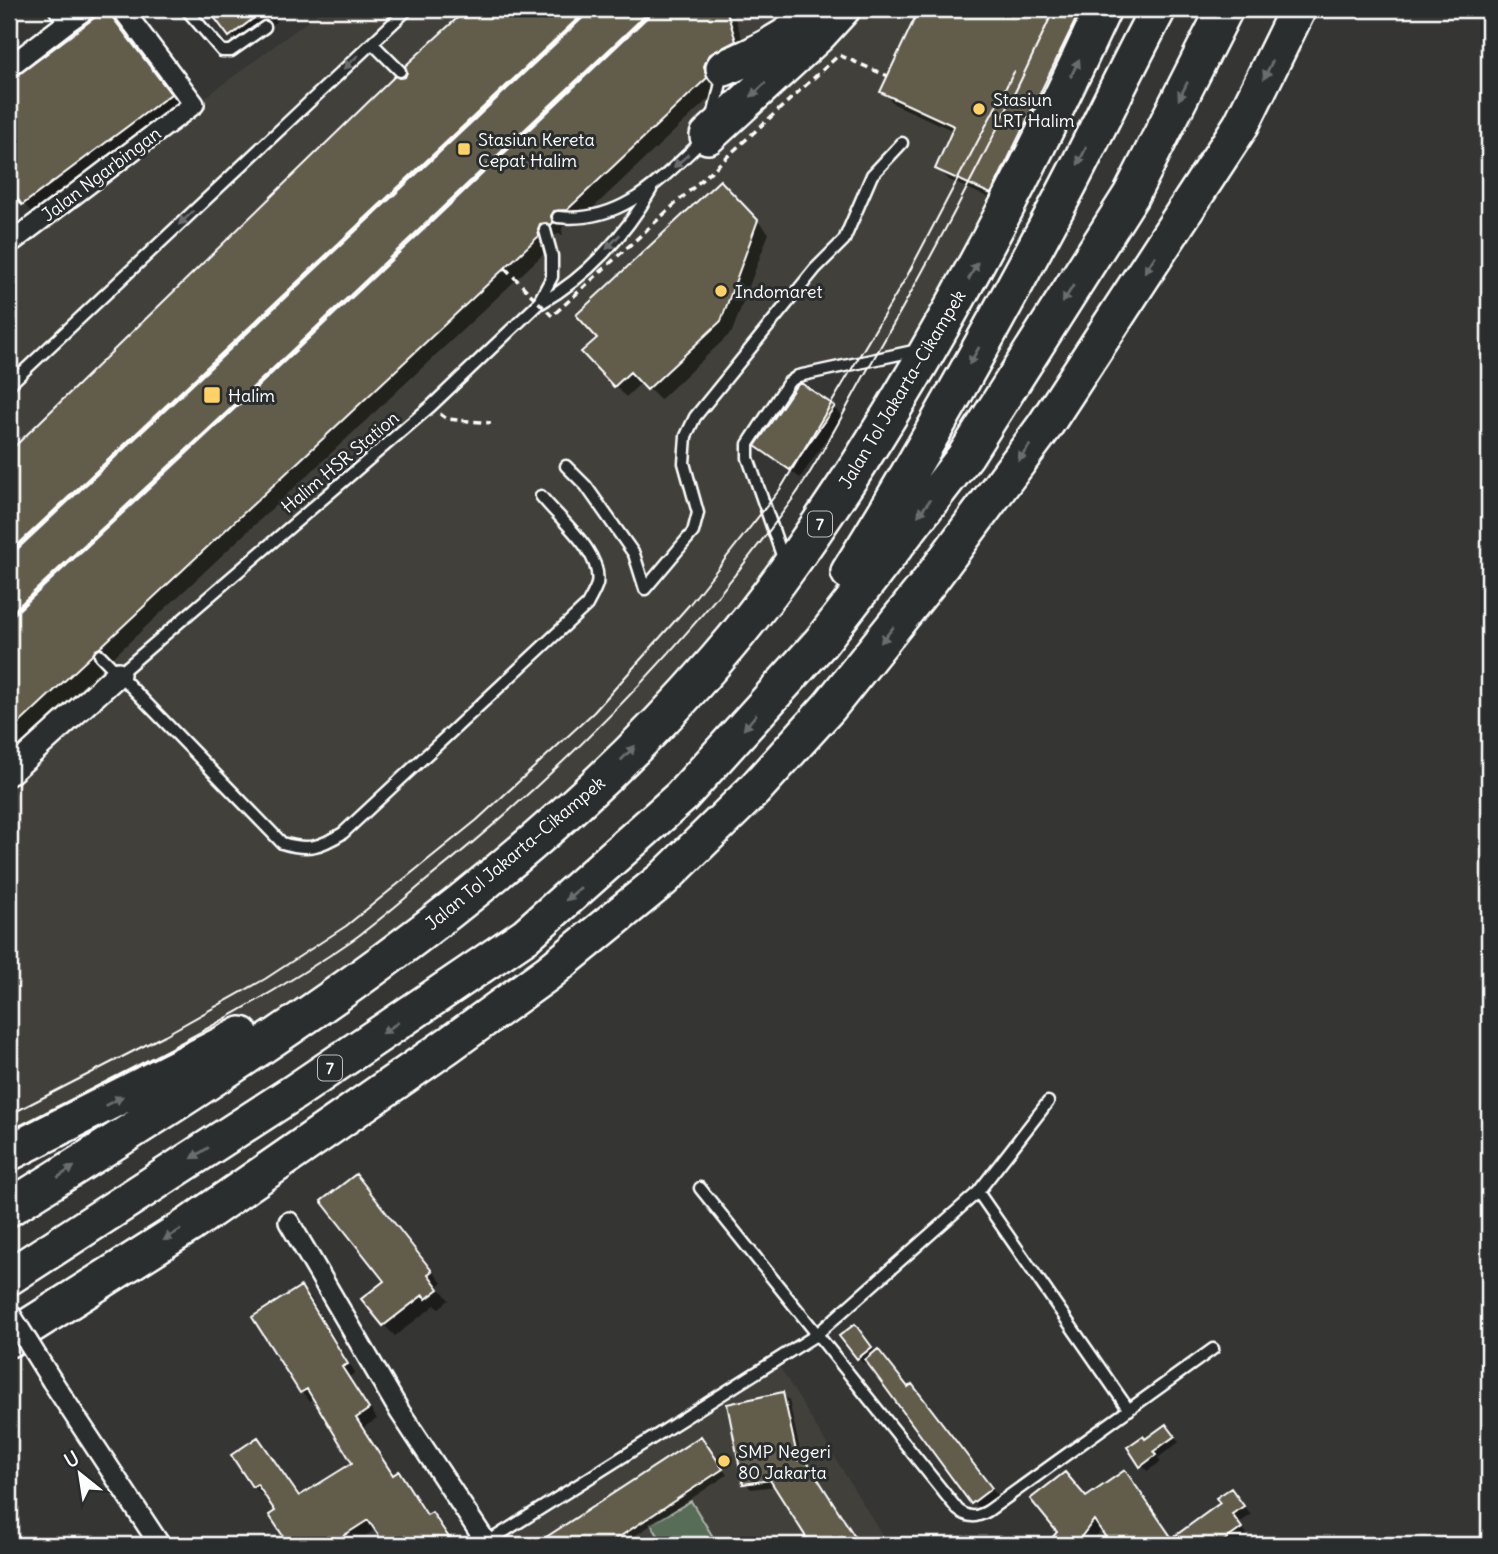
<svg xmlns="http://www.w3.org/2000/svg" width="1498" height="1554" viewBox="0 0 1498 1554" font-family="Delius,sans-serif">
<rect width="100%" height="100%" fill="#353634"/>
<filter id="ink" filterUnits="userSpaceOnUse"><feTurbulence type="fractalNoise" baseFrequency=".0143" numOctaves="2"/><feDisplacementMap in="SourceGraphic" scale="14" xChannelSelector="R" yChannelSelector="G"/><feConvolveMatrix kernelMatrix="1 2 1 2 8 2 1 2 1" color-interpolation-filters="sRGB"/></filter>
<g filter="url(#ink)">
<!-- built -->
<path fill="#42413b" d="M324,9H796L808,21L842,9H1103L932,347L798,376L748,444L787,571L535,841L274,1017L167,1074L9,1136V244Z
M776,1361L888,1545H519L506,1525Z"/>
<!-- green -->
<path fill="#586d59" stroke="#acb6ac" stroke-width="2" d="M691,1501L718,1545H664L651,1524Z"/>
<!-- shadow -->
<path fill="#0007" d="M210,9H293L242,47Z
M469,9H730L736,21L747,53L718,90L579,221L566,222L562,229L563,236L559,234L552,236L549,241L550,248L9,755V454L395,78H406L409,72L407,66Z
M921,9H1100L1003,204L949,180L937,168L954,131L894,104L883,92Z
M106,11L177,102L31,212L9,184V85Z
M720,183L769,233L732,332L660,400L642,382L626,397L584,353L600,338Z
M833,407L842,416L800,478L758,446Z
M366,1187L442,1283L438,1286L449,1300L438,1309L435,1305L395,1336L384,1325L386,1281Z
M301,1289L310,1297L355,1373L349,1377L377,1419L364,1427L395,1476L399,1474L407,1482L429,1516L432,1514L441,1523L456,1545H387L376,1529L351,1545H291L272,1516L277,1512L265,1493L262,1495L253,1486L233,1455L258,1439L267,1448L301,1497L354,1463L315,1398L310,1401L302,1392L255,1318Z
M860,1332L876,1353L878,1351L886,1359L909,1389L912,1386L920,1395L999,1498L981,1511L867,1360L863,1363L858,1358Z
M782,1394L789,1400L802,1460L804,1459L810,1465L860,1545H813L776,1486L751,1489L745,1483Z
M1171,1431L1179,1442L1158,1458L1161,1462L1147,1471L1129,1448Z
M701,1438L727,1475L621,1545H545L543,1542Z
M1125,1472L1133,1480L1173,1539L1223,1504L1231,1490L1251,1515L1239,1523L1249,1537L1237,1545H1113L1102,1529L1089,1545H1048L1086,1499Z"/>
<!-- building -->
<path fill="#625b4b" stroke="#fff" stroke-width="2" d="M106,9L171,94L22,205L9,187V82Z
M208,9H266L229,37Z
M467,9H726L736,41L709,55L704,66L707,78L567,210L554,211L551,216L553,223L551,225L546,223L540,224L538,229L539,236L9,733V452L395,76L399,78L405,77L407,72L405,66Z
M919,9H1081L991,194L935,169L954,126L880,92Z
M720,180L758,220L721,321L647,390L630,372L614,387L581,352L597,338L576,315Z
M801,383L835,406L790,470L755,446L796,386Z
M356,1174L432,1271L428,1274L439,1289L426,1299L423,1295L383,1326L361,1299L384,1281L321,1201Z
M301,1286L348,1364L342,1367L369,1409L356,1418L393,1475L399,1471L427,1515L432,1512L454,1545H410L404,1536L390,1545H385L368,1520L329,1545H289L269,1515L275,1511L257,1484L252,1487L231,1455L258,1437L299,1496L352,1463L307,1389L300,1393L252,1317Z
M855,1324L872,1347L857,1359L839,1336Z
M878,1349L908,1387L912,1384L992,1488L971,1504L865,1360Z
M783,1392L798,1460L804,1457L860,1545H811L770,1480L743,1484L727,1404Z
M1166,1424L1175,1436L1154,1451L1156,1455L1140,1467L1127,1447L1143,1436L1145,1439Z
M701,1436L723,1469L607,1545H534Z
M1125,1470L1172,1538L1220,1503L1216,1498L1231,1488L1244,1506L1232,1514L1242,1528L1218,1545H1111L1094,1520L1075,1545H1046L1057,1532L1030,1499L1065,1472L1086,1497Z"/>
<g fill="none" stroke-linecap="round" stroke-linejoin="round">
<defs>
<path id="service" d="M186,9L222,51H231L265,27
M372,43L408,9
M713,117L723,74
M558,217C622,224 660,180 703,140
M541,303C587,277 625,235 651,190
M9,385L372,43L400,71
M566,466L586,486L634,554L645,589
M784,561L748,458V444L788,383L798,376L918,350
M645,589L693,532L698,513L684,463L686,436L695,417L815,269L844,240L872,175L902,143
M100,655L282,843C309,851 320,847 343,833L587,605C590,599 595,591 597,584C603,553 559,519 541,496
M119,674L431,406L537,305L552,277V256L545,230
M700,1188L958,1510C969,1518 976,1518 988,1511L1213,1349
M978,1192L1129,1410
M486,1543L816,1335L978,1192L1048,1102"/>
<path id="minor" d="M59,9L69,21L86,9
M9,67L69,21
M9,244L194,104L122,9
M289,1222L400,1412L488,1545
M52,1381L160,1545"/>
<path id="tertiary" d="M9,773L118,674"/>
<path id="motorway" d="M724,68C754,56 778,43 804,24
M708,136L819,34L842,9
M849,572C923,454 991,330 1057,207C1092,142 1123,74 1158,9
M9,1153L241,1035
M9,1208C262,1050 521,888 717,659C770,598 815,531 859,464C952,318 1031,166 1103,9
M9,1277L296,1091L526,935L681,797L821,642L966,455L1131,195L1225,9
M9,1339L189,1225L447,1046L548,973L663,879L754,790L829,707L929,582L1044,427L1241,125L1298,9"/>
</defs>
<!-- service casing -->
<use href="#service" stroke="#fff" stroke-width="15"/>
<!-- minor casing -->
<use href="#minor" stroke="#fff" stroke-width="24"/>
<!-- tertiary casing -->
<use href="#tertiary" stroke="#fff" stroke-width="28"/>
<!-- motorway casing -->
<use href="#motorway" stroke="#fff" stroke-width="40"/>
<!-- path -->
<path stroke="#fff" stroke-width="3.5" stroke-dasharray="7 5" stroke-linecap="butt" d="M440,414L447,419L491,423"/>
<!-- service -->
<use href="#service" stroke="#2a2d2e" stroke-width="10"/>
<!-- minor -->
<use href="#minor" stroke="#2a2d2e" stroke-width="19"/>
<!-- tertiary -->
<use href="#tertiary" stroke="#2a2d2e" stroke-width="23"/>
<!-- motorway -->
<use href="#motorway" stroke="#2a2d2e" stroke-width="35"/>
<!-- tram -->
<path stroke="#fff" stroke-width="2" d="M9,1115L165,1035L265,979L346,926L477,820L594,712L689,605L781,488L907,276L1014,72
M9,1131C126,1071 246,1014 354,939C380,920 404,899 428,879C566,769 691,641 794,497C821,459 845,409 869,367C936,250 999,131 1054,9"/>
<!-- rail -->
<path stroke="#fff" stroke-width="5" d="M9,555L590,9
M9,617L228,413L654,9"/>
<defs>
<path id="minor-bridge" d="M9,1312L52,1381"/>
</defs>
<!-- minor-bridge casing -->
<use href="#minor-bridge" stroke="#fff" stroke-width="24" stroke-linecap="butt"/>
<!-- path-bridge -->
<path stroke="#fff" stroke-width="3.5" stroke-dasharray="7 5" stroke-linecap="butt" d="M505,268L552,316L839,55L888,76"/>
<!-- minor-bridge -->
<use href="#minor-bridge" stroke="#2a2d2e" stroke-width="19"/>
</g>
<!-- one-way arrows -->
<defs><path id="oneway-solid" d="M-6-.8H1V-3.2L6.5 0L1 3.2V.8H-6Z" transform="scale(1.75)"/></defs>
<g fill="#6a6c6d">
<use href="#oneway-solid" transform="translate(351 62) rotate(137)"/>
<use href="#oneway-solid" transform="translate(1075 68) rotate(-64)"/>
<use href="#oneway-solid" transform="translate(1268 70) rotate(116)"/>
<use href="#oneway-solid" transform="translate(758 90) rotate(137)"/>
<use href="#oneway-solid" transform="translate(1183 91) rotate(117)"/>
<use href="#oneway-solid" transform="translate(1082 156) rotate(116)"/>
<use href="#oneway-solid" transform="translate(681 161) rotate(138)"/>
<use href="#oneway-solid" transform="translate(186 218) rotate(137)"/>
<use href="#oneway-solid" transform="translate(613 242) rotate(133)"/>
<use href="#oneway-solid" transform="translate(1150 264) rotate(123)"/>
<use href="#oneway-solid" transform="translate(973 271) rotate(-62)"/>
<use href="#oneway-solid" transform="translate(1068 294) rotate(122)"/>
<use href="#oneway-solid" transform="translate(974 356) rotate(120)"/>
<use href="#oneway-solid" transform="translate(1024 453) rotate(126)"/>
<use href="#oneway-solid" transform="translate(924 508) rotate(128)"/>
<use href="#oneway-solid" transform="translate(887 635) rotate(129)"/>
<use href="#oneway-solid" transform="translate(750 722) rotate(130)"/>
<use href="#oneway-solid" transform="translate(628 753) rotate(-46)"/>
<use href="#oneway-solid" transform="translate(573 894) rotate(139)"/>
<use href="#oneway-solid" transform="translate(390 1028) rotate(146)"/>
<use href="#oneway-solid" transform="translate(114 1101) rotate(-27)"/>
<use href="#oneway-solid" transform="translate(200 1153) rotate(147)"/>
<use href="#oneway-solid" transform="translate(66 1172) rotate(-33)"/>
<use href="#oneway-solid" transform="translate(172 1235) rotate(148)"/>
</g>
</g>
<!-- markers -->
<g fill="#ffd166" stroke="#2a2d2e" stroke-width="2.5">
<circle cx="979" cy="109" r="7"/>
<rect x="457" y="142" width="14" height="14" rx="3.5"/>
<circle cx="721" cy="291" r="7"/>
<rect x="203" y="386" width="18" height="18" rx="3.5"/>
<circle cx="724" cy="1461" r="7"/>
</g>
<g text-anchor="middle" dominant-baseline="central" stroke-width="6" stroke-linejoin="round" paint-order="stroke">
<!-- shield labels -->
<g fill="#2a2d2e" stroke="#bfc0c0" stroke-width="2">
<rect x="808" y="511.5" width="24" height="25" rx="5"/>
<rect x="318" y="1055.5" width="24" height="25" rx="5"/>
</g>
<g font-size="16" font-weight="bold" fill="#fff">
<text x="820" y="524">7</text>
<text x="330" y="1068">7</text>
</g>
<!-- poi labels -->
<g font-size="18" fill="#fff" stroke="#2a2d2e" text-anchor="start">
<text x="993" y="99">Stasiun<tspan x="993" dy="21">LRT Halim</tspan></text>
<text x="478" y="139">Stasiun Kereta<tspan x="478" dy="21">Cepat Halim</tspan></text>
<text x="735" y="291">Indomaret</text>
<text x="228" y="395">Halim</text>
<text x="738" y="1451">SMP Negeri<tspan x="738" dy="21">80 Jakarta</tspan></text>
</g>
<!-- street labels -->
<g font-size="18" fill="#fff" stroke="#2a2d2e">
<text transform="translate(101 174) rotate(-37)">Jalan Ngarbingan</text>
<text transform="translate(902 389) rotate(-59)">Jalan Tol Jakarta–Cikampek</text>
<text transform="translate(340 462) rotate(-40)">Halim HSR Station</text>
<text transform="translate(515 853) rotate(-40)">Jalan Tol Jakarta–Cikampek</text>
</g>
</g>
<!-- margin -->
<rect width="1498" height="1554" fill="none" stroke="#2a2d2e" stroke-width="35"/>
<rect x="18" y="18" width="1463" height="1519" fill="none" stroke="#fff" stroke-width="2.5" filter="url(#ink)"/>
<!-- north arrow -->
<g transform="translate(80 1474) rotate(330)" stroke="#2a2d2e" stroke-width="5" paint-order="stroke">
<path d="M0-5L12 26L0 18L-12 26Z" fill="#ffffff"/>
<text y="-10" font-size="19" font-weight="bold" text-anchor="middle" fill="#ffffff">U</text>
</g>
</svg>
